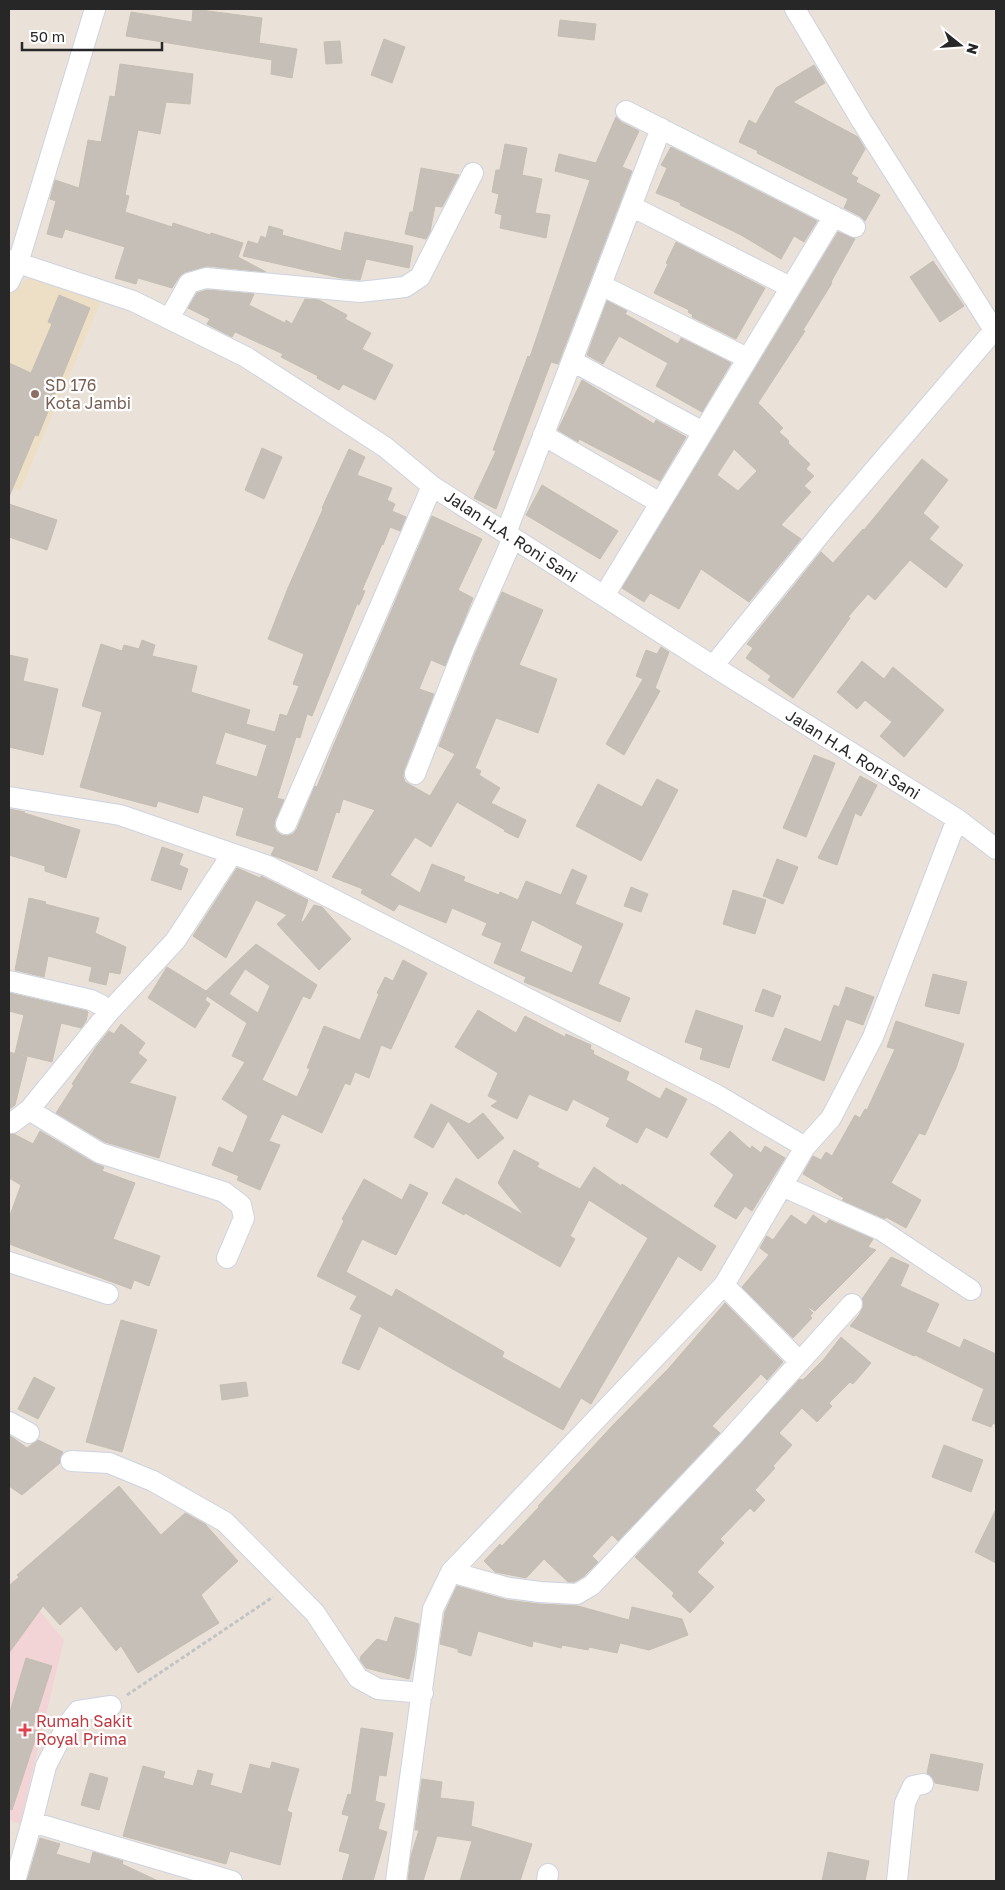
<svg xmlns="http://www.w3.org/2000/svg" width="1005" height="1890" viewBox="0 0 1005 1890" font-family="'Golos Text',sans-serif">
<rect width="100%" height="100%" fill="#eae2d8"/>
<!-- education -->
<path fill="#eddfc6" d="M33,275L101,301L20,491L9,486V300L12,290Z"/>
<!-- medical -->
<path fill="#f2d4d7" d="M13,1579L64,1640L20,1824L9,1820V1583Z"/>
<!-- building -->
<path fill="#c5bfb8" stroke="#c5beb2" fill-rule="evenodd" d="M193,9L262,18L259,43L297,49L292,78L271,74L272,60L126,36L131,12L192,22Z
M560,20L596,24L594,40L558,36Z
M384,39L405,47L392,83L371,75Z
M340,41L342,63L326,64L324,42Z
M120,64L193,74L190,104L166,102L160,134L138,130L125,195L129,196L125,212L172,227L173,223L210,235L211,233L243,243L238,257L266,272L207,266L185,272L179,277L172,288L138,278L136,284L115,278L125,247L65,229L62,238L47,234L56,201L50,199L55,180L79,188L88,140L101,142L110,96L115,97Z
M814,65L825,83L793,102L858,137L865,149L851,174L858,178L856,182L880,195L865,221L860,216L844,208L848,199L757,153L758,151L739,142L749,120L756,124L776,88Z
M616,117L621,122L639,131L622,167L632,171L558,364L551,362L496,509L474,498L496,451L493,450L528,356L530,357L590,180L555,171L559,154L596,163Z
M505,144L527,148L522,175L542,179L535,213L550,215L546,238L500,228L502,215L495,213L499,194L492,192L496,170H500Z
M671,147L817,221L804,242L794,236L781,259L741,235L680,205L681,203L656,193L667,168L661,165Z
M421,168L459,175L442,207L435,206L430,232L426,239L405,234L410,212H413Z
M269,226L283,230L282,235L341,251L345,232L413,246L409,268L366,259L360,280L341,278L243,256L248,241L258,244L261,236L266,238Z
M838,232L855,239L831,282L832,283L803,330L805,331L758,403L783,428L779,432L789,441L788,443L810,464L806,469L814,476L804,486L811,492L781,525L801,539L749,602L701,569L679,609L650,593L644,602L622,588ZM734,449L757,471L738,491L717,475Z
M676,242L765,288L736,339L692,317L693,315L688,312L689,310L654,293L668,264L666,263Z
M933,261L964,306L940,322L910,277Z
M207,290L254,294L249,305L285,323L286,320L292,324L305,299L319,300L347,315L345,319L371,333L362,349L393,365L375,400L343,384L339,390L317,378L318,376L281,357L283,354L235,332L232,337L207,324L210,319L188,308L197,293Z
M59,295L90,308L38,436L35,435L9,497V363L31,373L52,324L48,322Z
M607,301L627,311L625,314L678,344L681,338L731,363L702,412L656,386L668,363L619,336L603,364L587,355Z
M582,380L654,424L656,420L686,437L660,481L579,439L578,442L558,430Z
M262,448L282,457L264,499L245,490Z
M349,449L365,457L357,475L392,488L387,500L395,504L392,511L406,517L400,531L390,527L383,545L382,544L362,590L365,591L359,605L357,604L312,716L307,714L300,738L296,737L277,798L284,800L275,820L274,826L276,831L281,835L287,836L293,834L297,829L315,786L317,787L332,749L432,516L482,539L458,590L473,598L445,666L431,660L419,689L434,694L404,770L403,776L405,782L430,796L455,754L439,746L475,654L502,592L543,610L519,665L557,679L538,733L496,718L475,768L481,771L479,775L500,788L491,803L526,820L518,838L504,831L505,830L457,802L431,847L415,837L390,875L420,893L432,864L465,877L463,881L499,895L500,892L518,900L526,881L561,895L572,869L587,876L575,904L623,924L598,984L630,998L620,1022L524,982L526,977L494,963L502,943L482,935L487,923L452,908L446,923L399,904L394,911L361,893L363,889L332,877L375,810L343,799L339,813L336,812L317,871L271,855L275,847L236,835L244,808L203,795L198,813L158,801L156,807L80,787L102,712L82,706L101,644L122,651L124,645L139,649L142,640L155,645L152,656L197,666L191,692L250,710L246,724L275,732L280,714L287,716L299,686L293,684L304,654L268,639L288,588L323,509L322,508ZM225,732L267,745L257,777L215,764ZM532,920L583,946L572,973L520,951Z
M922,459L948,480L923,513L939,527L929,539L963,565L946,588L910,560L875,600L868,594L848,617L850,618L793,698L768,680L771,676L746,658L753,648L747,644L821,552L833,563L863,529L864,530Z
M542,485L618,531L600,559L526,515Z
M9,504L57,520L47,550L9,537Z
M661,647L669,652L655,688L660,691L624,755L606,744L643,679L636,676L646,650L657,654Z
M9,655L28,659L23,681L58,689L43,755L9,747Z
M862,661L884,679L893,667L944,710L904,757L880,736L892,722L865,700L857,709L837,692Z
M814,755L835,763L806,837L783,828Z
M860,776L877,785L861,816L855,813L837,865L818,858Z
M657,779L678,790L641,861L576,826L598,784L642,807Z
M9,809L25,812L24,813L80,830L66,878L45,871V866L9,855Z
M162,847L183,854L179,865L188,869L181,890L151,880Z
M777,859L798,867L783,904L763,896Z
M237,868L260,878L261,876L263,877L308,900L301,921L303,922L314,905L322,907L351,939L319,970L277,924L287,915L256,900L226,958L193,936Z
M631,887L648,894L641,912L624,906Z
M733,890L766,900L755,934L723,924Z
M29,898L46,902L45,904L99,918L95,933L126,947L120,974L109,972L106,985L89,981L92,967L48,956L44,977L15,970Z
M256,944L317,985L310,999L303,996L262,1080L297,1097L310,1069L307,1068L324,1026L360,1040L379,994L377,993L385,977L393,981L403,960L427,973L391,1049L381,1045L369,1078L355,1072L350,1085L345,1083L322,1133L282,1114L269,1141L280,1145L260,1190L237,1180L239,1176L212,1165L219,1147L233,1153L248,1116L222,1099L245,1062L232,1056L247,1023L207,996L205,1000L210,1004L195,1028L148,998L167,967L206,991ZM245,969L270,986L258,1013L229,994Z
M933,974L967,982L959,1014L925,1006Z
M846,987L874,997L863,1025L846,1019L824,1081L772,1060L785,1028L821,1042L834,1005L839,1007Z
M763,989L781,996L773,1017L755,1011Z
M9,993L87,1011L88,1012L86,1021L81,1028L61,1023L52,1062L15,1053L24,1015L9,1011Z
M478,1010L516,1033L525,1016L565,1037L566,1034L591,1045L590,1049L594,1051L593,1054L629,1072L626,1080L660,1099L666,1088L687,1099L667,1138L646,1127L637,1143L606,1126L610,1118L573,1099L567,1111L529,1094L517,1119L491,1106L498,1101L488,1096L498,1073L455,1047Z
M696,1010L743,1026L729,1068L700,1059L703,1048L685,1042Z
M896,1021L964,1044L956,1068L925,1135L919,1133L891,1183L921,1200L906,1228L886,1217L885,1219L842,1200L844,1198L803,1174L813,1156L821,1160L826,1152L832,1156L855,1115L860,1118L865,1109L867,1110L895,1049L887,1047Z
M121,1024L145,1043L138,1053L147,1060L129,1083L176,1097L159,1158L105,1142L56,1113L74,1085L72,1084L96,1047L109,1031L114,1034Z
M9,1052L27,1057L15,1105L11,1108H9Z
M431,1104L469,1124L483,1113L504,1138L478,1159L448,1121L433,1148L414,1137Z
M40,1131L94,1163L104,1167L102,1171L135,1183L113,1239L160,1256L149,1286L134,1280L131,1289L9,1244V1218L21,1185L9,1178V1134H14L33,1144Z
M730,1131L750,1149L752,1146L761,1153L765,1146L785,1158L752,1211L745,1206L736,1219L714,1206L734,1175L710,1154Z
M514,1150L539,1163L537,1167L580,1189L594,1167L621,1186L622,1184L716,1246L701,1271L678,1256L591,1404L581,1398L563,1430L456,1371L379,1326L359,1370L342,1363L362,1315L350,1309L357,1296L317,1276L344,1221L342,1219L364,1179L402,1200L410,1184L428,1193L396,1255L362,1239L346,1272L392,1297L396,1289L504,1352L502,1357L560,1389L648,1238L589,1200L570,1236L575,1239L560,1267L465,1213L464,1215L442,1203L456,1178L524,1215L498,1183Z
M791,1215L806,1225L813,1215L826,1224L829,1220L873,1239L868,1247L876,1250L815,1311L806,1306L813,1313L810,1316L812,1318L793,1338L742,1287L769,1255L760,1248L766,1237L767,1236L773,1240Z
M891,1257L909,1265L900,1286L939,1304L926,1332L960,1348L964,1339L996,1354V1425L993,1423L991,1427L972,1420L984,1389L915,1355L914,1356L850,1326L859,1315L863,1307L862,1299Z
M725,1303L783,1362L767,1380L761,1374L712,1426L720,1433L618,1541L612,1535L592,1556L598,1562L584,1576L574,1582H568L544,1559L526,1578L495,1572L484,1561L500,1544L502,1546L539,1507L538,1506L615,1423L669,1368Z
M121,1320L157,1330L122,1452L86,1442Z
M841,1337L871,1363L853,1384L850,1382L829,1403L832,1406L817,1422L802,1408L779,1433L792,1445L773,1466L775,1468L755,1490L765,1500L754,1512L750,1508L720,1539L724,1543L697,1572L714,1587L690,1613L672,1596L674,1593L635,1557L800,1379L802,1380L804,1379L824,1359Z
M34,1377L55,1388L38,1419L18,1409Z
M246,1382L248,1396L222,1400L220,1385Z
M9,1435L27,1448L38,1440L63,1452L61,1455L60,1463L22,1495L9,1486Z
M944,1445L983,1460L971,1492L932,1477Z
M119,1486L161,1535L185,1513L205,1524L238,1561L201,1595L219,1623L138,1673L121,1646L116,1651L81,1606L60,1625L43,1606L9,1653V1586L19,1577L17,1575Z
M996,1509V1563L975,1552Z
M457,1586L507,1600L539,1604L578,1606L629,1620L632,1607L682,1619L688,1635L649,1650L620,1643L617,1653L589,1647L588,1650L562,1645L561,1648L533,1641L532,1647L478,1631L471,1656L458,1652V1649L440,1644L445,1612Z
M395,1617L419,1624L414,1657L409,1679L366,1668L360,1660L361,1656L377,1639L387,1642Z
M26,1658L52,1666L32,1729L38,1731L12,1810L9,1809V1715Z
M361,1728L393,1733L386,1776L379,1775L375,1801L385,1804L378,1829L387,1832L373,1881H342L350,1854L339,1851L349,1816L342,1814L348,1794L351,1795Z
M931,1754L983,1764L978,1791L935,1783L932,1777L927,1773Z
M272,1762L299,1769L287,1811L292,1813L280,1865L230,1851L226,1864L123,1836L143,1766L165,1772L163,1778L193,1786L198,1770L213,1774L210,1785L242,1794L250,1764L270,1769Z
M90,1773L108,1778L99,1810L81,1805Z
M422,1779L442,1782L440,1798L474,1802L471,1826L532,1844L520,1881H460L472,1841L437,1836L423,1881H408L411,1856L419,1830H415Z
M40,1838L60,1844L56,1854L90,1864L93,1852L123,1861L122,1864L158,1881H27Z
M828,1852L869,1861L865,1881H822Z"/>
<g fill="none" stroke-linecap="round" stroke-linejoin="round">
<defs>
<path id="minor" d="M795,9L861,120L994,330
M626,111L855,227
M631,206L790,287
M9,260L133,301L246,357L385,447L432,486L713,666L957,819L996,849
M9,282L18,263L95,9
M601,285L747,358
M169,319L189,283L206,278L360,292L405,287L420,277L473,173
M572,361L703,432
M543,435L660,503
M506,533L661,128
M604,596L834,216
M713,666L835,516L996,328
M415,774L464,649L513,538
M9,797L120,815L268,866L717,1095L805,1147
M286,824L432,486
M9,981L91,1000L101,1005L109,1012
M29,1110L100,1153L224,1192L241,1205L244,1218L227,1258
M12,1123L29,1110L109,1012L175,941L232,854
M782,1186L881,1230L971,1290
M9,1262L108,1294
M724,1285L800,1362
M9,1422L29,1433
M71,1461L109,1463L153,1481L225,1522L315,1613L358,1678L378,1689L423,1693
M451,1572L509,1588L540,1592L577,1594L592,1585L731,1438L852,1304
M32,1822L232,1881
M15,1881L32,1822L46,1766L66,1727L78,1711L111,1706
M396,1881L433,1609L451,1572L724,1285L805,1147L831,1118L873,1037L957,819
M547,1881L548,1874
M897,1881L905,1803L913,1786L923,1784"/>
</defs>
<!-- minor casing -->
<use href="#minor" stroke="#cdd2e1" stroke-width="22"/>
<!-- path -->
<path stroke="#c3c3c3" stroke-width="3" stroke-dasharray="4 2.5" stroke-linecap="butt" d="M127,1695L273,1597"/>
<!-- minor -->
<use href="#minor" stroke="#fff" stroke-width="20"/>
</g>
<!-- markers -->
<circle fill="#8d6e63" stroke="#fff" stroke-width="2" cx="35" cy="394" r="5"/>
<path fill="#e0444e" stroke="#fff" stroke-width="2" d="M22.5 1722.5h5v5h5v5h-5v5h-5v-5h-5v-5h5z"/>
<g text-anchor="middle" dominant-baseline="central" stroke-width="4.5" stroke-linejoin="round" paint-order="stroke">
<!-- education labels -->
<g font-size="16" fill="#785e54" stroke="#fff" text-anchor="start">
<text x="45" y="385">SD 176<tspan x="45" dy="18">Kota Jambi</tspan></text>
</g>
<!-- street labels -->
<g font-size="16" fill="#272727" stroke="#fff">
<text transform="translate(511 536) rotate(33)">Jalan H.A. Roni Sani</text>
<text transform="translate(853 754) rotate(32)">Jalan H.A. Roni Sani</text>
</g>
<!-- health labels -->
<g font-size="16" fill="#be3a42" stroke="#fff" text-anchor="start">
<text x="36" y="1721">Rumah Sakit<tspan x="36" dy="18">Royal Prima</tspan></text>
</g>
</g>
<!-- border -->
<rect width="1005" height="1890" fill="none" stroke="#272727" stroke-width="20"/>
<!-- north arrow -->
<g transform="translate(960 45) rotate(107)" stroke="#ffffff" stroke-width="4" paint-order="stroke">
<path d="M0-4L9 19L0 12L-9 19Z" fill="#272727"/>
<text y="-8" font-size="14" font-weight="bold" text-anchor="middle" fill="#272727">N</text>
</g>
<!-- scale -->
<path d="M22 42v8h140v-8" fill="none" stroke="#272727" stroke-width="2.5"/>
<text x="30" y="42" font-size="15" fill="#272727" stroke="#ffffff" stroke-width="4" paint-order="stroke">50 m</text>
</svg>
